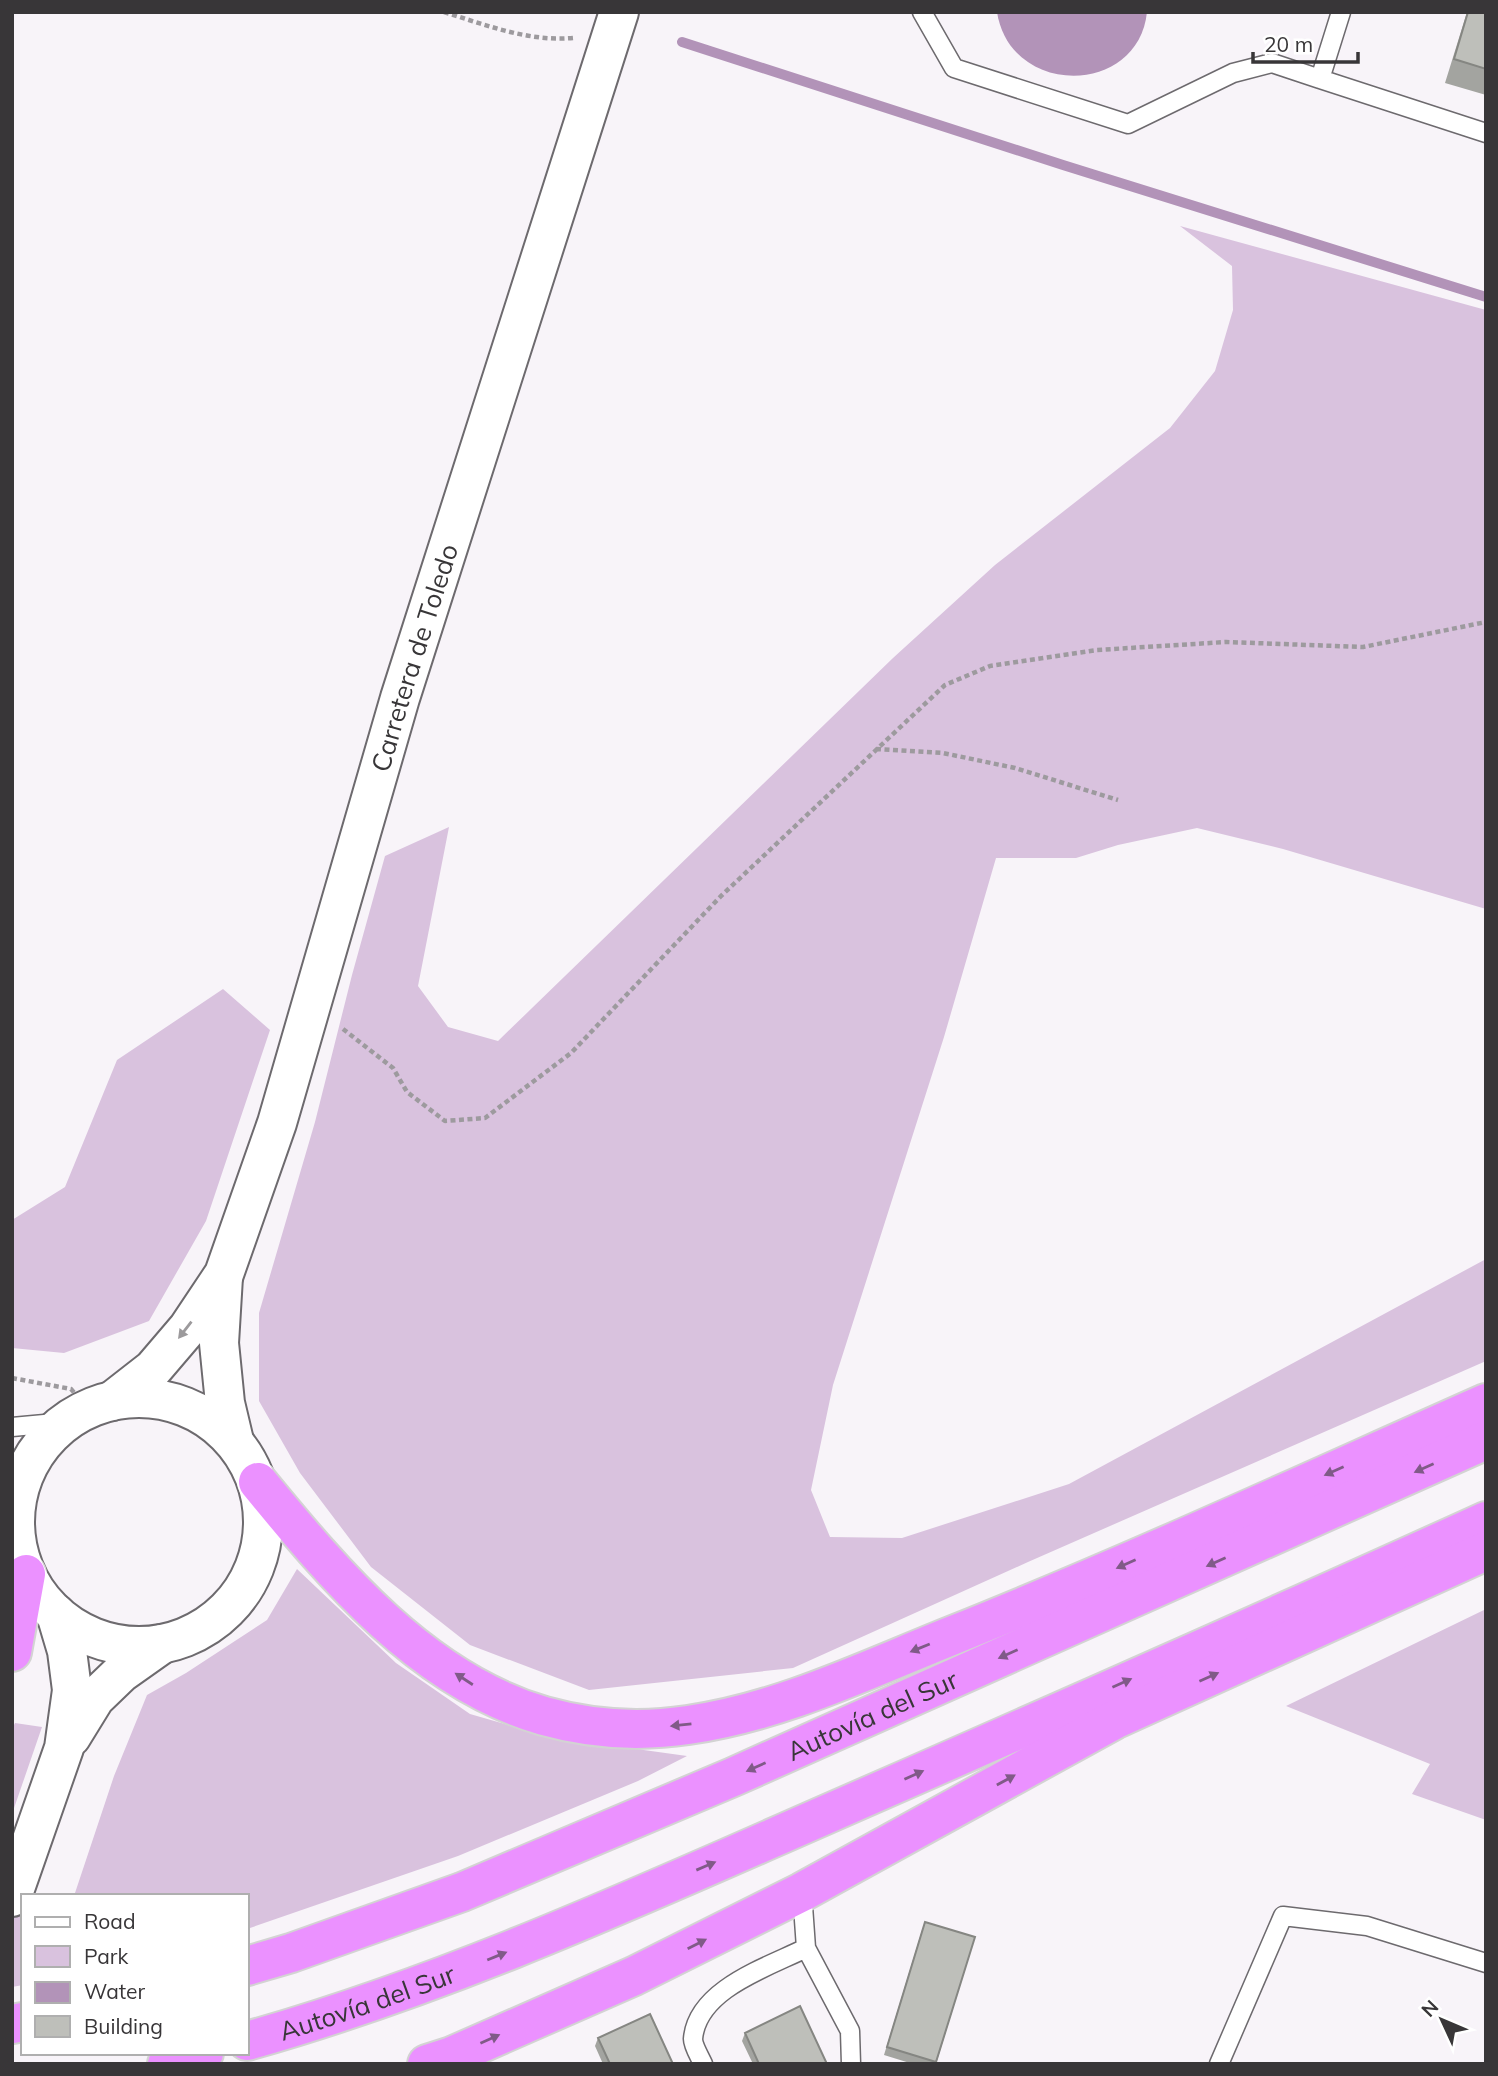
<svg xmlns="http://www.w3.org/2000/svg" width="1498" height="2076" viewBox="0 0 1498 2076" font-family="Mulish,sans-serif">
<rect width="100%" height="100%" fill="#f8f4f9"/>
<!-- green -->
<path fill="#d9c2de" d="M1180,226L1486,310V909L1283,849L1197,828L1118,845L1076,858H996L944,1037L833,1385L811,1490L830,1537L902,1538L1069,1484L1486,1259V1361L1028,1562L793,1668L589,1690L470,1645L371,1567L300,1473L259,1401V1313L315,1122L352,975L385,856L449,827L418,986L448,1027L498,1041L893,658L995,565L1170,428L1215,371L1233,310L1232,266Z
M223,989L270,1030L206,1221L149,1321L64,1353L12,1348V1220L65,1187L117,1060Z
M297,1569L396,1663L470,1714L550,1737L687,1756L638,1781L458,1856L247,1929V1896H74L114,1776L147,1695L186,1673L267,1620Z
M1486,1609V1820L1412,1794L1430,1764L1286,1706Z
M15,1723L42,1727L12,1814V1729Z
M12,1915L23,1916V1985L12,1987Z"/>
<!-- water -->
<path fill="#b293b8" d="M997,12H1147C1138,97 1010,97 997,12Z"/>
<g fill="none" stroke-linecap="round" stroke-linejoin="round">
<!-- stream -->
<path stroke="#b293b8" stroke-width="10" d="M682,42L1063,165L1486,297"/>
<defs>
<path id="service" d="M922,12L954,68L1128,124L1233,73L1272,63L1320,79
M1341,12L1320,79L1486,133
M12,1427L66,1422
M12,1515L15,1518
M802,1892L806,1948L850,2031L851,2064
M703,2064C700,2057 693,2046 693,2039C697,1989 768,1967 806,1948
M1219,2064L1283,1916L1367,1926L1486,1963"/>
<g id="tertiary">
<path d="M223,1277L219,1343L225,1403L234,1441"/>
<circle cx="139" cy="1522" r="124"/>
<path id="s1" d="M112,1401L153,1369L188,1328L224,1274L277,1123L400,698L619,12"/>
<path d="M71,1737L95,1698L121,1673L162,1644"/>
<path d="M12,1897L64,1748L72,1690L67,1651L56,1614"/>
</g>
<g id="motorway">
<path d="M258,1482C335,1576 423,1681 544,1716C590,1729 641,1732 688,1725C780,1712 866,1670 951,1636C1131,1564 1308,1482 1486,1403"/>
<path d="M12,1652L26,1574"/>
<path id="s2" d="M247,1966L291,1953L462,1892L733,1777L1486,1440"/>
<path d="M12,2024L23,2022"/>
<path id="s3" d="M247,2041C446,1985 636,1898 825,1815C1046,1718 1267,1621 1486,1521"/>
<path d="M167,2064L204,2053"/>
<path d="M427,2064L452,2056L634,1976L802,1892L1114,1720L1486,1551"/>
</g>
</defs>
<!-- service casing -->
<use href="#service" stroke="#6d6a6e" stroke-width="21"/>
<!-- tertiary casing -->
<use href="#tertiary" stroke="#6d6a6e" stroke-width="42"/>
<!-- motorway casing -->
<use href="#motorway" stroke="#d3d3d3" stroke-width="42"/>
<!-- path -->
<path stroke="#9d9a9e" stroke-width="4.5" stroke-dasharray="5 3.5" stroke-linecap="butt" d="M444,12C486,25 529,42 573,38
M876,749L943,753L1015,768L1118,800
M343,1029L393,1068L407,1092L445,1121L485,1118L571,1053L721,896L945,685L990,666L1097,650L1226,642L1363,647L1486,622
M12,1378L71,1389L77,1396"/>
<!-- service -->
<use href="#service" stroke="#fff" stroke-width="18"/>
<!-- tertiary -->
<use href="#tertiary" stroke="#fff" stroke-width="38"/>
<!-- motorway -->
<use href="#motorway" stroke="#eb91ff" stroke-width="38"/>
</g>
<!-- wall -->
<path fill="#a3a4a0" d="M1467,12H1486V95L1445,83Z
M922,1930L975,1937L936,2064H913L884,2055Z
M745,2033L827,2064H753L742,2041Z
M598,2038L673,2064H603L595,2046Z"/>
<!-- building -->
<path fill="#bebfba" stroke="#858682" stroke-width="2" d="M1468,12H1486V69L1454,59Z
M925,1922L975,1937L936,2062L887,2047Z
M800,2006L827,2064H759L745,2033Z
M650,2014L673,2064H610L598,2038Z"/>
<!-- one-way arrows -->
<defs><path id="oneway-solid" d="M-6-.8H1V-3.2L6.5 0L1 3.2V.8H-6Z" transform="scale(1.75)"/></defs>
<use fill="#9c9a9c" href="#oneway-solid" transform="translate(185 1330) rotate(128)"/>
<g fill="#805a88">
<use href="#oneway-solid" transform="translate(1424 1468) rotate(156)"/>
<use href="#oneway-solid" transform="translate(1334 1471) rotate(156)"/>
<use href="#oneway-solid" transform="translate(1216 1562) rotate(156)"/>
<use href="#oneway-solid" transform="translate(1126 1564) rotate(156)"/>
<use href="#oneway-solid" transform="translate(920 1648) rotate(158)"/>
<use href="#oneway-solid" transform="translate(1008 1654) rotate(156)"/>
<use href="#oneway-solid" transform="translate(1209 1677) rotate(-24)"/>
<use href="#oneway-solid" transform="translate(464 1679) rotate(-147)"/>
<use href="#oneway-solid" transform="translate(1122 1683) rotate(-24)"/>
<use href="#oneway-solid" transform="translate(681 1725) rotate(174)"/>
<use href="#oneway-solid" transform="translate(756 1767) rotate(156)"/>
<use href="#oneway-solid" transform="translate(914 1775) rotate(-24)"/>
<use href="#oneway-solid" transform="translate(1006 1780) rotate(-29)"/>
<use href="#oneway-solid" transform="translate(706 1866) rotate(-23)"/>
<use href="#oneway-solid" transform="translate(697 1944) rotate(-27)"/>
<use href="#oneway-solid" transform="translate(497 1956) rotate(-22)"/>
<use href="#oneway-solid" transform="translate(490 2039) rotate(-24)"/>
</g>
<g text-anchor="middle" dominant-baseline="central" stroke-width="7" stroke-linejoin="round" paint-order="stroke">
<!-- street labels -->
<g font-size="26" fill="#383638" stroke="#fff">
<text stroke="none"><textPath href="#s1" startOffset="816">Carretera de Toledo</textPath></text>
<text stroke="none"><textPath href="#s2" startOffset="674">Autovía del Sur</textPath></text>
<text stroke="none"><textPath href="#s3" startOffset="126">Autovía del Sur</textPath></text>
</g>
</g>
<!-- border -->
<rect width="1498" height="2076" fill="none" stroke="#383638" stroke-width="28"/>
<!-- legend -->
<rect x="21" y="1894" width="228" height="161" fill="#ffffff" stroke="#afafaf" stroke-width="2"/>
<rect x="35" y="1917" width="35" height="10" fill="#ffffff" stroke="#afafaf" stroke-width="2"/>
<text x="84" y="1929" font-size="21" fill="#383638">Road</text>
<rect x="35" y="1946" width="35" height="21" fill="#d9c2de" stroke="#afafaf" stroke-width="2"/>
<text x="84" y="1964" font-size="21" fill="#383638">Park</text>
<rect x="35" y="1982" width="35" height="21" fill="#b293b8" stroke="#afafaf" stroke-width="2"/>
<text x="84" y="1999" font-size="21" fill="#383638">Water</text>
<rect x="35" y="2016" width="35" height="21" fill="#bebfba" stroke="#afafaf" stroke-width="2"/>
<text x="84" y="2034" font-size="21" fill="#383638">Building</text>
<!-- north arrow -->
<g transform="translate(1442 2020) rotate(314)" stroke="#ffffff" stroke-width="5" paint-order="stroke">
<path d="M0-5L12 26L0 18L-12 26Z" fill="#383638"/>
<text y="-10" font-size="19" font-weight="bold" text-anchor="middle" fill="#383638">N</text>
</g>
<!-- scale -->
<path d="M1253 52v10h105v-10" fill="none" stroke="#383638" stroke-width="3.5"/>
<text x="1264" y="52" font-size="21" fill="#383638" stroke="#ffffff" stroke-width="5" paint-order="stroke">20 m</text>
</svg>
